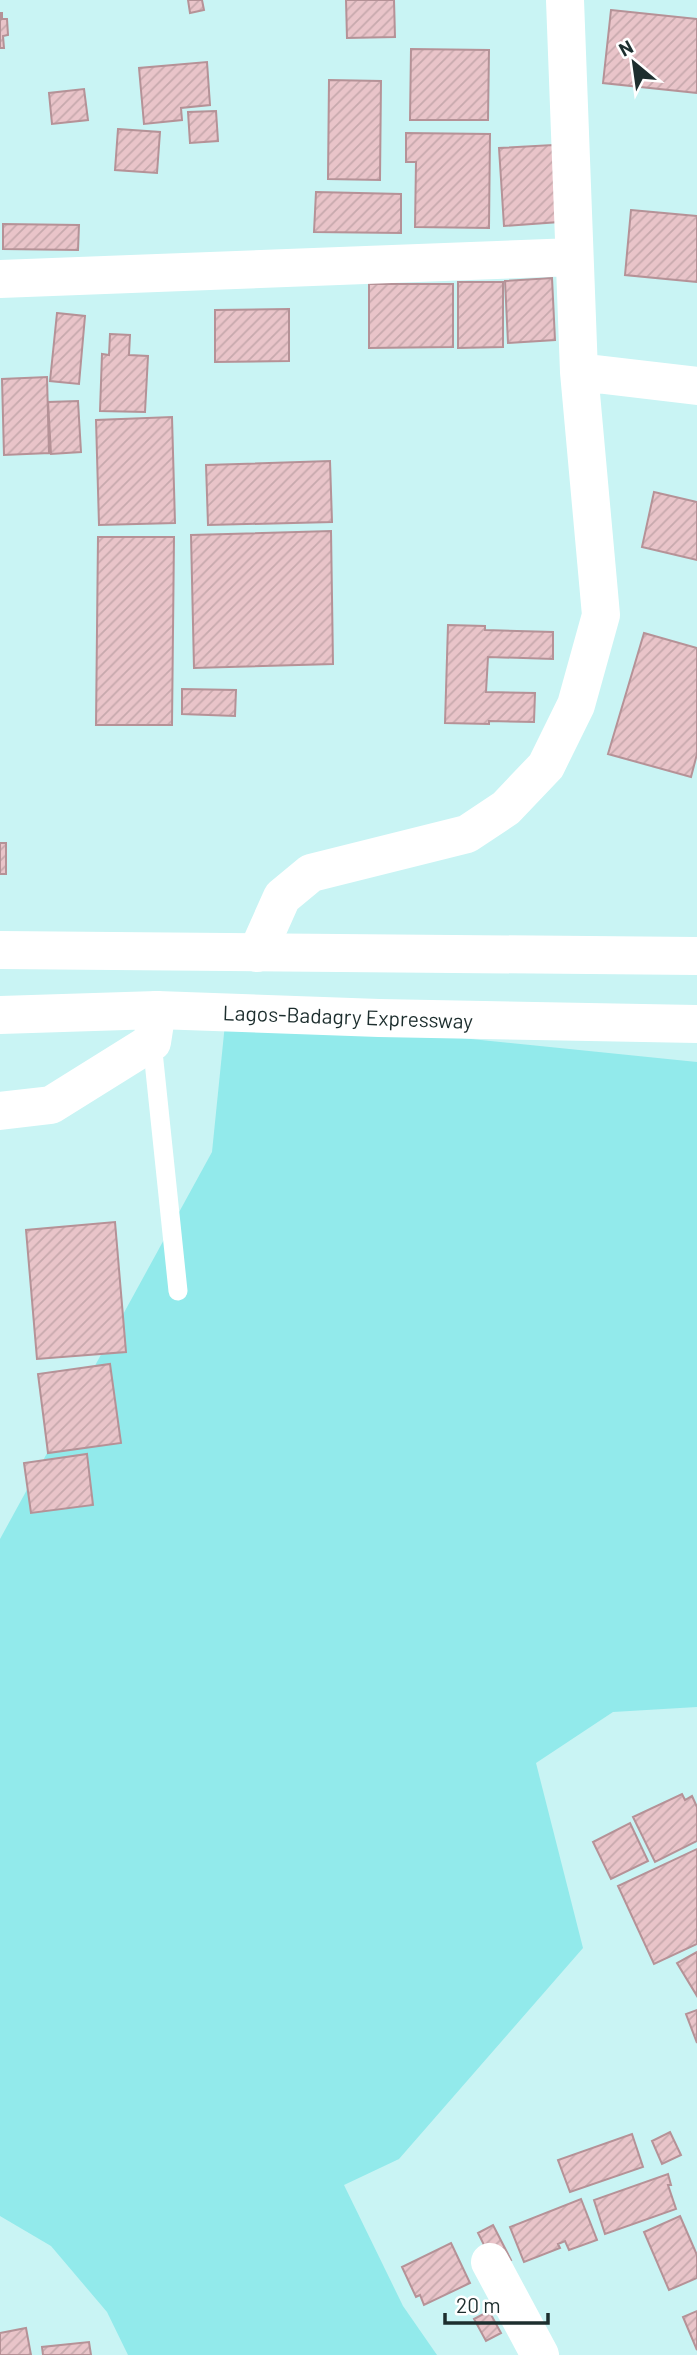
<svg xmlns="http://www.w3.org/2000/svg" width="697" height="2355" viewBox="0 0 697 2355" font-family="Barlow,sans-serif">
<defs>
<pattern id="building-hatch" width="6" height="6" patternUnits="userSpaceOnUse" patternTransform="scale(1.75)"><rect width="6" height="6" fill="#e9c4c9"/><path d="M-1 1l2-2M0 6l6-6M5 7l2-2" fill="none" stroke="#c7a9ad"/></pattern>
</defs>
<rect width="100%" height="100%" fill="#c9f4f4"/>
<!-- green -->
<path fill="#92eaeb" d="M226,1014L697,1062V1707L613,1712L536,1763L583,1948L399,2159L344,2185L403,2306L437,2355H128L107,2312L51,2246L0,2216V1539L212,1152Z"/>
<!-- building -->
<path fill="url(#building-hatch)" stroke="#b59297" stroke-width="2" d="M188,0H202L204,10L190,13Z
M346,0H394L395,37L347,38Z
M611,10L697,19V93L603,83Z
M0,13H2V19H7L8,35L3,36L4,48H0Z
M411,49L489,50L488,120H410Z
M207,62L210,105L181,108L182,120L144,124L139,68Z
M329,80L381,81L380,180L328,179Z
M84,89L88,120L52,124L49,93Z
M216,111L218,141L190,143L188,112Z
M118,129L160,132L157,173L115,170Z
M406,133L490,134L489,228L415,227L416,162H406Z
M553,145L559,222L504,226L499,148Z
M316,192L401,194V233L314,232Z
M631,210L697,216V282L625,275Z
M3,224L79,225L78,250L3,249Z
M552,278L555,340L508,343L505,281Z
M458,282H503V347L458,348Z
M369,284H453V347L369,348Z
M289,309V361L215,362V310Z
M57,313L85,316L79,384L50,381Z
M110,334L130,335L129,355L148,356L145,412L100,411L102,354L109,355Z
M47,377L49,453L4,455L2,379Z
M78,401L81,452L51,454L48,402Z
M172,417L175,523L99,525L96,420Z
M330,461L332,522L208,525L206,465Z
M654,492L697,502V560L642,547Z
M331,531L333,664L194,668L191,535Z
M98,537H174L172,725H96Z
M448,625L485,626V630L553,632V659L488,657L486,692L535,693L534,722L489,721V724L445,723Z
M644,633L697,648V754L691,777L608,754Z
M182,689L236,690L235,716L182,714Z
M0,843H6V874H0Z
M115,1222L126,1352L37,1359L26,1230Z
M110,1364L121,1443L48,1453L38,1374Z
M87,1454L93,1505L31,1513L24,1463Z
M682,1794L685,1800L692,1796L697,1807V1841L655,1862L633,1817Z
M630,1823L648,1861L611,1879L593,1842Z
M697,1849V1944L654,1964L618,1886Z
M697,1952V1996L677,1963Z
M697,2010V2043L686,2014Z
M670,2132L681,2155L662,2164L652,2141Z
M632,2134L643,2167L570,2192L558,2160Z
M668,2174L671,2185H668L676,2209L605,2234L594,2200Z
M581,2199L597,2240L569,2250L565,2241L558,2244L560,2248L524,2262L510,2227Z
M680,2216L697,2255V2278L669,2290L644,2232Z
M493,2225L511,2260L495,2267L478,2233Z
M451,2243L470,2283L424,2305L420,2295L416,2297L402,2267Z
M489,2311L501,2333L486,2341L474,2319Z
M697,2311V2350L683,2317Z
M26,2328L31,2355H0V2333Z
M89,2342L91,2355H43L42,2347Z"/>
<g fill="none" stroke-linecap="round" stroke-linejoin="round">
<!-- lane -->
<path stroke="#fff" stroke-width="19" d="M152,1042L178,1291"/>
<!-- street -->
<path stroke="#fff" stroke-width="38" d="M0,279L574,257
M579,372L697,386
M257,953L282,897L311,873L467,834L506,808L546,766L576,705L601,615L579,372L565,0
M0,1111L51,1105L152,1042L157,1010
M490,2262L540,2355"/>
<!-- highway -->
<path stroke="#fff" stroke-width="38" d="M0,950L697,956
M0,1015L157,1010L379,1018L697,1024"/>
</g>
<g text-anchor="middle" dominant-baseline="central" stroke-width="5" stroke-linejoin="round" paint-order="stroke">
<!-- street labels -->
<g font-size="21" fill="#1d2e2e" stroke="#fff">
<text transform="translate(348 1016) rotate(2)">Lagos-Badagry Expressway</text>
</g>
</g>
<!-- north arrow -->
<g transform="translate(634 63) rotate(331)" stroke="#ffffff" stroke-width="5" paint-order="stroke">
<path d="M0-5L12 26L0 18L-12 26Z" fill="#1d2e2e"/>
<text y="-10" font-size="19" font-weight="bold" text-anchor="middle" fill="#1d2e2e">N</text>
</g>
<!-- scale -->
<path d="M445 2313v10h103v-10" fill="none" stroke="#1d2e2e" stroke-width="3.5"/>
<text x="456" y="2313" font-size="21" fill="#1d2e2e" stroke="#ffffff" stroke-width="5" paint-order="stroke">20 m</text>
</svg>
